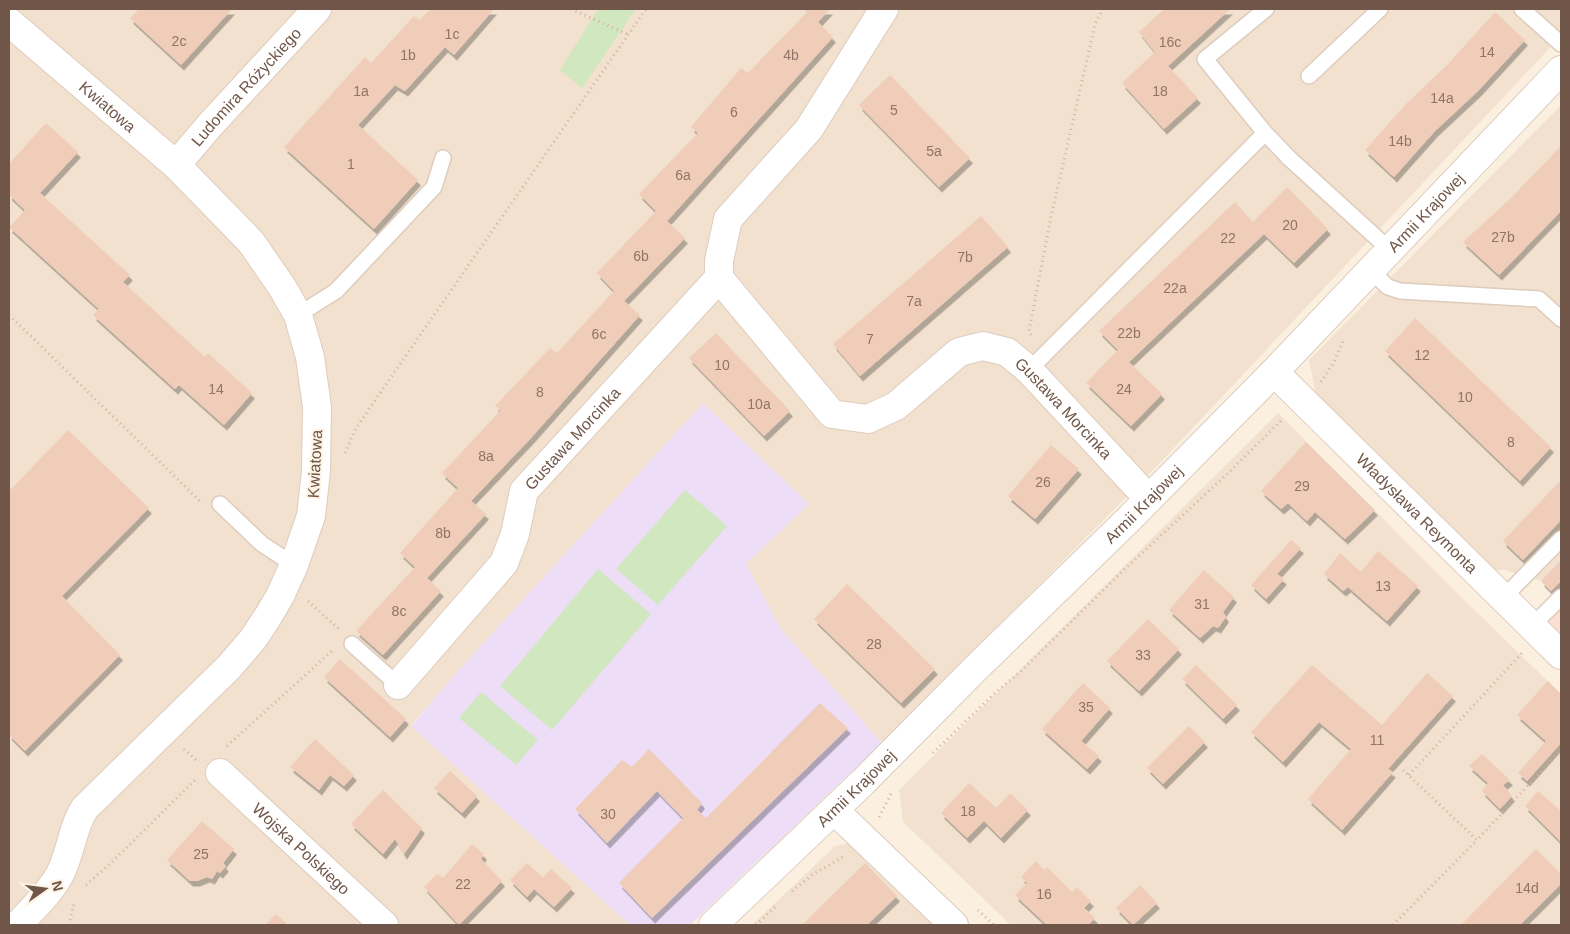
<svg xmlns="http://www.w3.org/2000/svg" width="1570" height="934" viewBox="0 0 1570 934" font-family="Helvetica,sans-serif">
<defs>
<filter id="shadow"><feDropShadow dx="3" dy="5.5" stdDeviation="0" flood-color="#0004"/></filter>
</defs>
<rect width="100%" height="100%" fill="#fbf0e0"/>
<!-- residential -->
<path fill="#f2e1cf" d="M9,9H1561V36L1159,464L882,743L781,629L746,564L808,503L703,403L458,671L411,725L630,925H9Z
M1561,105V581L1551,591L1541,581L1505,570L1487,571L1317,402L1309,360Z
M1278,413L1464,600L1561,694V925H1011L903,822L899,790Z
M849,843L948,925H752L835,846Z"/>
<!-- commercial -->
<path fill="#fbdfd4" d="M1561,581V637L1546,623L1551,591Z"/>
<!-- education -->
<path fill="#edddf7" d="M703,403L809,504L746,564L781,629L882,743L690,925H630L411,726L458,671Z"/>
<!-- green -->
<path fill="#d1e7c0" d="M598,9H636L582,88L560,70Z
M685,490L727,526L658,605L616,569Z
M598,569L651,614L552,730L500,686Z
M481,692L538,740L516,765L459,718Z"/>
<!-- building -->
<path fill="#efcdb9" filter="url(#shadow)" d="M139,9H232L181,65L130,18Z
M431,9H494L454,55L445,47L405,91L395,85L358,125L418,180L374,229L284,147L365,57L371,63L414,16L419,20Z
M803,9H830L818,22L833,37L667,221L685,238L624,301L640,315L531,438L471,501L486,514L427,578L441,591L383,655L356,631L415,567L400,553L458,488L442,473L501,410L495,406L550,348L557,353L614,291L597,273L656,211L639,194L698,133L691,127L741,68L748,73L807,12Z
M1164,9H1230L1168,66L1198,98L1164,129L1122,83L1155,52L1139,32Z
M1495,12L1525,40L1478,91L1435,131L1394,177L1365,150L1406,104L1448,64Z
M890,75L970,158L939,187L859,105Z
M46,123L78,152L40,193L130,275L123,282L205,357L208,353L252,393L224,425L179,385L175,389L93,315L99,309L9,227L25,210L9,195V164Z
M1561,146V211L1499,275L1463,242L1509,200Z
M1287,187L1328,229L1294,263L1264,234L1129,362L1162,394L1131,426L1086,383L1118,350L1099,331L1235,202L1253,222Z
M981,216L1008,247L860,376L833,344Z
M1415,318L1551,447L1520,481L1385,351Z
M716,333L790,411L764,436L689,358Z
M68,430L149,508L62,596L120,655L25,751L9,735V491Z
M1306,442L1375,510L1345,539L1315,512L1307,521L1288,503L1281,509L1261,491Z
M1051,445L1079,469L1035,519L1008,496Z
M1561,480V520L1523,560L1503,541Z
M1291,540L1301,548L1277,574L1284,579L1266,599L1251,585Z
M1378,551L1418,586L1387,621L1348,587L1343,591L1324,574L1340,553L1361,572Z
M1561,560V581L1551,591L1541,581Z
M1204,570L1234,597L1223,612L1226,617L1218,628L1213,626L1200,638L1169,610Z
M847,584L935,669L901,703L814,619Z
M1148,619L1179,649L1139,691L1107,661Z
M340,659L406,719L390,737L324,677Z
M1196,665L1237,705L1223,719L1182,679Z
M1312,665L1382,725L1427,673L1453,696L1388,769L1393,772L1342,830L1308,799L1351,749L1319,722L1283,762L1251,732Z
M1548,681L1561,694V743L1527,781L1518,773L1546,741L1517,715Z
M1083,683L1110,708L1081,741L1099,756L1087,769L1042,729Z
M820,703L848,728L652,918L619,883L683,818L657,791L607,843L575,809L622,760L632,767L649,749L702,803L697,810L706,818Z
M1189,726L1205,742L1163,784L1147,768Z
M315,739L354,775L344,786L330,775L319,790L290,767Z
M1482,754L1510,780L1503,785L1512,796L1500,809L1482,791L1488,783L1469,766Z
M450,771L477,796L462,813L434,788Z
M969,783L996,808L1010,793L1028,810L1001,838L984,821L967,838L941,813Z
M383,790L422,828L404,854L395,839L383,854L351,824Z
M1538,791L1561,811V842L1525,806Z
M202,821L234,849L223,863L226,866L220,873L217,871L212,879L207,877L197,881H190L167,860Z
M472,844L484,854L481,859L502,881L459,925L424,887L437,874L443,878Z
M1536,849L1561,874V884L1520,925H1461Z
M1036,861L1044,870L1047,867L1072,892L1077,887L1091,901L1084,908L1095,918L1088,925H1047L1015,895L1027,883L1021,877Z
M527,863L543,878L551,869L572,888L554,907L534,889L527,897L510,880Z
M865,863L897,896L867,925H802Z
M1140,885L1157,903L1133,925L1116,908Z
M276,914L288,925H265Z"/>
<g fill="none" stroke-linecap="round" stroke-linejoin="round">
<defs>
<path id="lane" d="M1266,9L1205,59L1265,133L1289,158L1390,250
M1522,9L1561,44
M1309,76L1380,9
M1371,271L1388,287L1400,291L1539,299L1561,319
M298,315L336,291L434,187L443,158
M1029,370L1265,133
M220,504L262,544L294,565
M1503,598L1561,539
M1532,626L1561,597
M352,644L398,685"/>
<g id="street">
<path id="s1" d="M884,9L809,129L728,219L719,261V278L832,414L868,419L896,406L959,352L983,346L1007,352L1029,370L1149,499"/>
<path id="s2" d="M9,22L176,165L251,242L282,287L298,315L310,357L317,407L316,471L311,516L294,565L280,596L267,618L253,639L229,667L85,808C72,827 71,853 60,874C50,893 32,909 18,925"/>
<path id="s3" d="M176,165L210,125L317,9"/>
<path id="s4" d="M1274,372L1561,655"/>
<path id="s5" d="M398,685L504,563L515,534L524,491L719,278"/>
<path id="s6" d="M220,773L384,925"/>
<path d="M834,810L954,925"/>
<path id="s7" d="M713,925L862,783L976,668L1128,520L1274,372L1561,70"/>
</g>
</defs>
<!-- lane casing -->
<use href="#lane" stroke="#deccbd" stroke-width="18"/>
<!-- street casing -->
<use href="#street" stroke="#deccbd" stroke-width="30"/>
<!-- path -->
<path stroke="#d3b19d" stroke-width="3" stroke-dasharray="1 4" stroke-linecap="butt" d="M571,9L627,34
M9,315L201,502
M1031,335L1029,331L1051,217L1095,24L1103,9
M1321,382L1333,364L1344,339
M345,453L355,430L371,406L646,9
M308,601L339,629
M227,746L333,650
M184,749L196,760
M933,753L997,691L1019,673L1127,567L1225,476L1283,419
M1403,770L1477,840L1561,750
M1409,775L1522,653
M879,817L891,794
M86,885L111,863L195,780
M792,891L812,875L843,857
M978,910L994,925
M69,925L74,904
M756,925L775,907
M1393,925L1477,840"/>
<!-- lane -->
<use href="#lane" stroke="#fff" stroke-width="15"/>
<!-- street -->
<use href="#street" stroke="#fff" stroke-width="28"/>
</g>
<g text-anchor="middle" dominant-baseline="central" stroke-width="4" stroke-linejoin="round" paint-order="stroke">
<!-- number labels -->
<g font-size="14" fill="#907465">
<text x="452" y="34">1c</text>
<text x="179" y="41">2c</text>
<text x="1170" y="42">16c</text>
<text x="1487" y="52">14</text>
<text x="408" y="55">1b</text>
<text x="791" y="55">4b</text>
<text x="361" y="91">1a</text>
<text x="1160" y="91">18</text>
<text x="1442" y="98">14a</text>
<text x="894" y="110">5</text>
<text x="734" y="112">6</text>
<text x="1400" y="141">14b</text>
<text x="934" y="151">5a</text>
<text x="351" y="164">1</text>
<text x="683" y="175">6a</text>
<text x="1290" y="225">20</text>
<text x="1503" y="237">27b</text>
<text x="1228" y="238">22</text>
<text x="641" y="256">6b</text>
<text x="965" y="257">7b</text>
<text x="1175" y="288">22a</text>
<text x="914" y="301">7a</text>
<text x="1129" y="333">22b</text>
<text x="599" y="334">6c</text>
<text x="870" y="339">7</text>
<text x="1422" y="355">12</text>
<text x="722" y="365">10</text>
<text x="216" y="389">14</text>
<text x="1124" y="389">24</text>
<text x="540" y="392">8</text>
<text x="1465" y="397">10</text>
<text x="759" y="404">10a</text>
<text x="1511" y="442">8</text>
<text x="486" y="456">8a</text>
<text x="1043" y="482">26</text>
<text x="1302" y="486">29</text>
<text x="443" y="533">8b</text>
<text x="1383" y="586">13</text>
<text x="1202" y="604">31</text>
<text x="399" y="611">8c</text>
<text x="874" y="644">28</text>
<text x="1143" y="655">33</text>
<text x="1086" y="707">35</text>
<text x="1377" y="740">11</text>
<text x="968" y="811">18</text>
<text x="608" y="814">30</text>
<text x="201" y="854">25</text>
<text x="463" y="884">22</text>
<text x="1527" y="888">14d</text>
<text x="1044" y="894">16</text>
</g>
<!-- street labels -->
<g font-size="16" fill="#705649" stroke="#fef4e6">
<text stroke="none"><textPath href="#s3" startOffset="105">Ludomira Różyckiego</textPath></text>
<text stroke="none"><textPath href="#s2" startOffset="130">Kwiatowa</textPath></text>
<text stroke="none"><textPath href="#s7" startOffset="1008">Armii Krajowej</textPath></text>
<text stroke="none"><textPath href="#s1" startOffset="779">Gustawa Morcinka</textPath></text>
<text stroke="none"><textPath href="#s5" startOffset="308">Gustawa Morcinka</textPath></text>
<text transform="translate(315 464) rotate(-87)">Kwiatowa</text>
<text stroke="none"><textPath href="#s7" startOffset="602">Armii Krajowej</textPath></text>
<text stroke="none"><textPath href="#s4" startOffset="201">Władysława Reymonta</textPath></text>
<text stroke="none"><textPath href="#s7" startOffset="198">Armii Krajowej</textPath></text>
<text stroke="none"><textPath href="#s6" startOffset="111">Wojska Polskiego</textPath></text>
</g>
</g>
<!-- border -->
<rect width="1570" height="934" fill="none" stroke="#705649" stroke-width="20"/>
<!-- north arrow -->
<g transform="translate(45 889) rotate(76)" stroke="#fef4e6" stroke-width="4" paint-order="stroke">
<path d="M0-4L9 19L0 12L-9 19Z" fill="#705649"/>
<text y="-8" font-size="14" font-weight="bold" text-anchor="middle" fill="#705649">N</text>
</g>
</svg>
